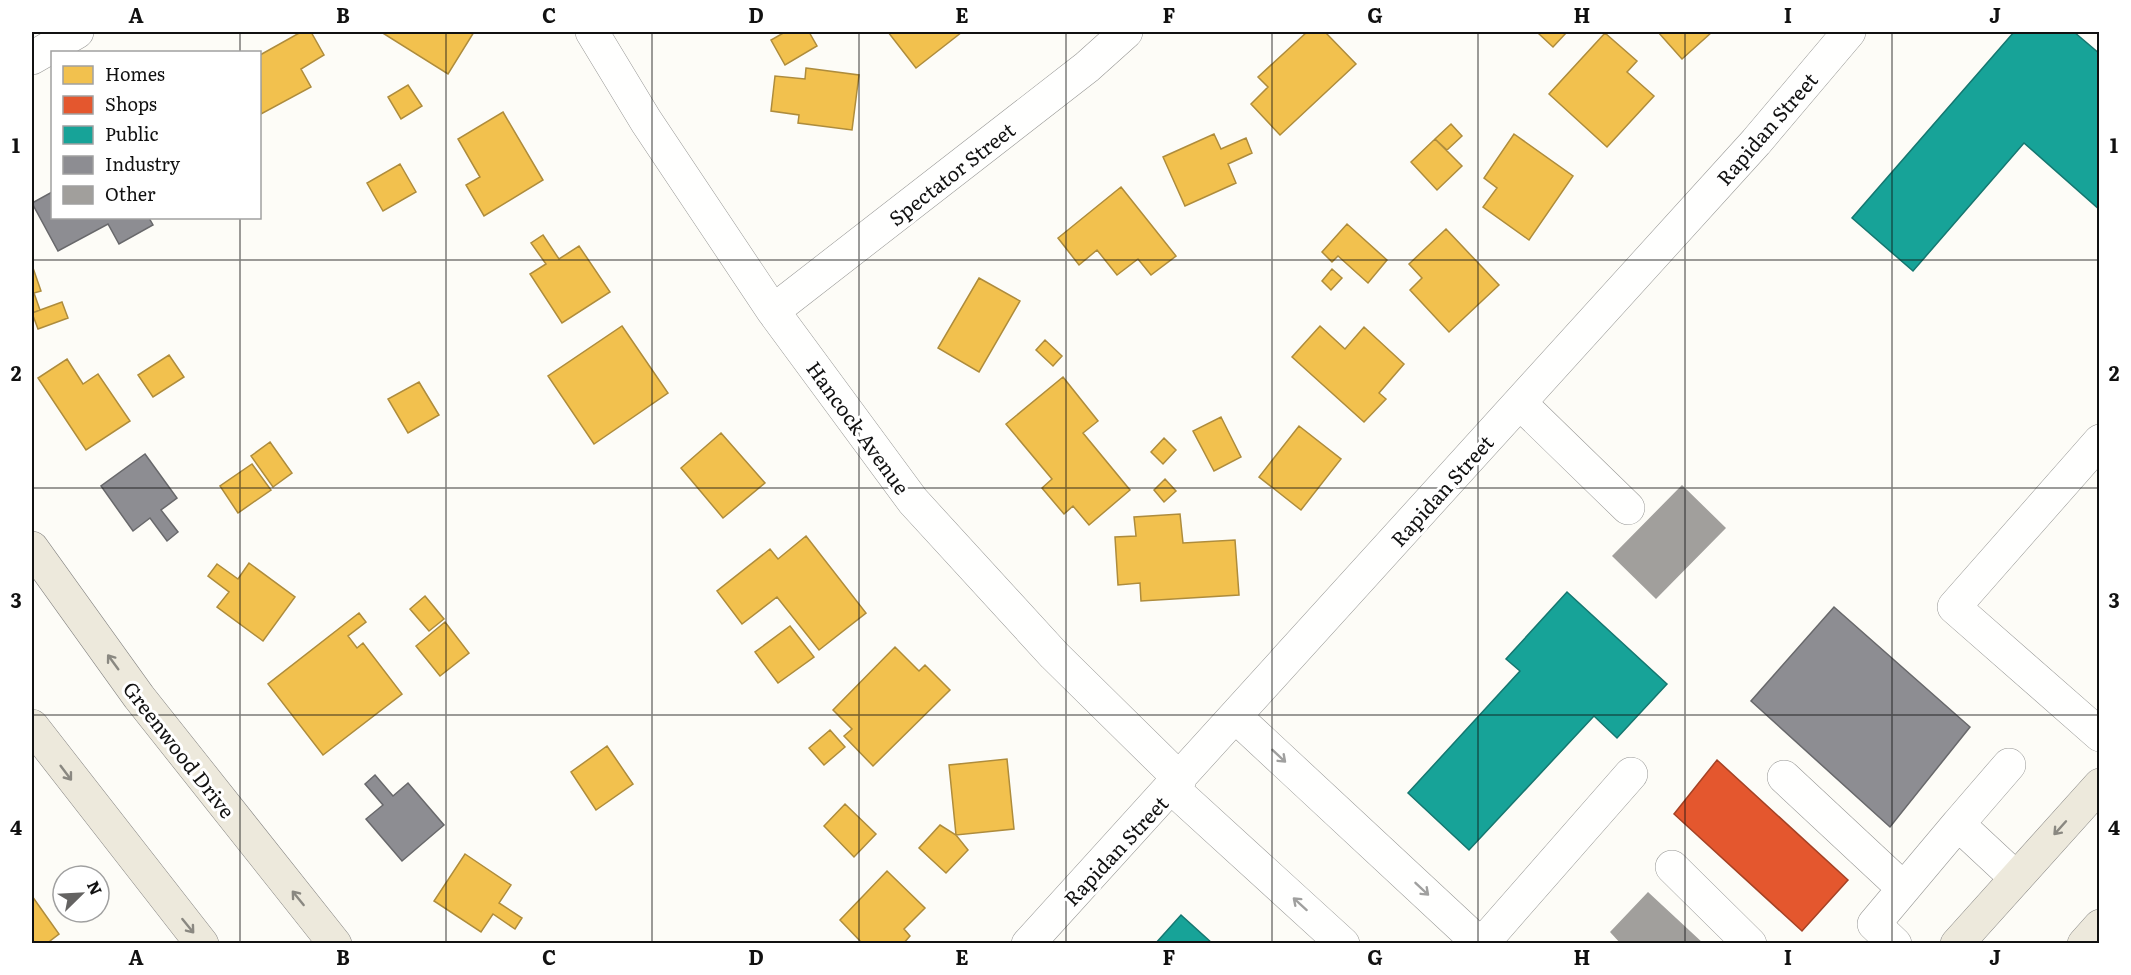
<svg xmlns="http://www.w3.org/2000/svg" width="2131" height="975" viewBox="0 0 2131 975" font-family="Literata,serif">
<rect width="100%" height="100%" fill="#fdfcf7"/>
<!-- homes -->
<path fill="#f2c14e" stroke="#ae8c3c" stroke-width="1.5" d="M301,32H311L324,55L301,69L311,87L261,114L260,55Z
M381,32H474L448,74Z
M785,32H809L817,46L785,65L771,40Z
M888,32H962L916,68Z
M1307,32H1325L1356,64L1280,135L1251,104L1268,87L1258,77Z
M1539,32H1567L1553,47L1538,33Z
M1658,32H1712L1682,59Z
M1605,33L1637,61L1627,72L1654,96L1607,147L1549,94Z
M806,68L859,75L852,130L798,123L799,115L771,111L775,76L805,79Z
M408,85L422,106L401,119L388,97Z
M503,112L543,180L484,216L466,185L480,177L458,139Z
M1451,124L1462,136L1447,150L1435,139Z
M1214,134L1221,149L1246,138L1252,153L1228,164L1236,183L1185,206L1163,157Z
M1514,134L1573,176L1529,240L1483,207L1497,188L1484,178Z
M1435,139L1462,166L1437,190L1411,162Z
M400,164L416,192L383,211L367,183Z
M1121,187L1176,256L1151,275L1138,259L1117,275L1097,250L1079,265L1058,238Z
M1347,224L1387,260L1368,283L1338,256L1332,262L1322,252Z
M1446,229L1499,285L1449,332L1410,290L1422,278L1409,264Z
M543,235L559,259L579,246L610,292L562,323L530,274L546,264L531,243Z
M32,265L41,291L34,293L40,310L32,313Z
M1332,269L1342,278L1331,290L1322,281Z
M979,278L1020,301L979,372L938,348Z
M62,302L68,318L38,329L32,313Z
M622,326L668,393L594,444L548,376Z
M1320,326L1345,349L1364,327L1404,364L1379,393L1386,399L1364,422L1292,357Z
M1045,340L1062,356L1053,366L1036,350Z
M169,355L184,377L153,397L138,375Z
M67,359L83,384L98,374L130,421L86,450L38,378Z
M1063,377L1098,421L1083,433L1130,490L1089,525L1073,506L1064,514L1042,488L1052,479L1006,424Z
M419,382L439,415L408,433L388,399Z
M1221,417L1241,457L1214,471L1193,431Z
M1299,426L1341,459L1301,510L1259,477Z
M721,433L765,483L723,518L681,468Z
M1164,438L1176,450L1163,464L1151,452Z
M270,442L292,473L273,487L251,456Z
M252,464L271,490L238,513L220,486Z
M1165,479L1176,491L1164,502L1154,490Z
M1180,514L1183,543L1235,540L1239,595L1141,601L1140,583L1118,585L1115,537L1136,536L1134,517Z
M806,536L866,613L819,650L777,597L742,624L717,591L770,549L778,559Z
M249,563L295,597L263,641L217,607L229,592L208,576L217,564L238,579Z
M425,596L444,619L429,631L410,609Z
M359,613L366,622L348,636L357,648L363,643L402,694L323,755L268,684Z
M445,622L469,653L440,676L416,646Z
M790,626L814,657L778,683L755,652Z
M895,647L919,671L925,665L950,690L873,766L844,736L852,729L833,710Z
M830,730L845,747L824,765L809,748Z
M607,746L633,784L596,810L571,772Z
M1007,759L1014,829L956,835L949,765Z
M845,804L876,834L854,857L824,826Z
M940,825L956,835L968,850L946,873L919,848Z
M465,854L511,885L499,903L522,918L515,929L493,914L481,932L434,901Z
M887,871L925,908L904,929L910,936L903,944H863L840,920Z
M32,896L59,934L46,944H32Z"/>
<!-- shops -->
<path fill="#e4572e" stroke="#a54225" stroke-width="1.5" d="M1717,760L1848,880L1802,931L1674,814Z"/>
<!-- public -->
<path fill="#17a398" stroke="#157770" stroke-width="1.5" d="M2014,32H2074L2100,54V210L2024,143L1913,271L1852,218Z
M1567,592L1667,684L1617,738L1594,716L1469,850L1408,793L1520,671L1506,659Z
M1181,915L1213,944H1155Z"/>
<!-- industry -->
<path fill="#8d8d92" stroke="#68686b" stroke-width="1.5" d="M52,192V218H149L153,225L119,244L108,224L58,251L32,203Z
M145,454L177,498L161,510L178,532L167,541L150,518L133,531L101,486Z
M1834,607L1970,727L1890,827L1751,701Z
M375,775L393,796L408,783L444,825L402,861L366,819L383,805L365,784Z"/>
<!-- building -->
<path fill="#a19f9c" d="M1682,485L1726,528L1656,599L1612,556Z
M1648,892L1704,944H1621L1610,932Z"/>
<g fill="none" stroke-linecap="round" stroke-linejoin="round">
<defs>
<path id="minor" d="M592,32L646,121L773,311L913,501L1054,655L1180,779
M32,58L77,32
M773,311L1087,67L1126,32
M1520,403L1628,508
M2100,441L1954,607L2100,735
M1236,717L1480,944
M2009,765L1958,824L2016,878
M1784,777L1903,888
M1172,788L1343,944
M1672,867L1750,944
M1028,944L1756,142L1849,32
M1482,944L1631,774
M1895,944L1874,924L1958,824"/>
<path id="major" d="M32,548L139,697L335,944
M32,726L202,944
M1957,944L2100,785
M2084,944L2100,926"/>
</defs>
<!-- minor casing -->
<use href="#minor" stroke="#979795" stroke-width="34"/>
<!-- major casing -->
<use href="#major" stroke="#858482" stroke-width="34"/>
<!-- minor -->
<use href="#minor" stroke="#fffffe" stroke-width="33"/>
<!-- major -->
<use href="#major" stroke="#ede9dc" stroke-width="33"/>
</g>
<!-- one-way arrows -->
<defs><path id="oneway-shaft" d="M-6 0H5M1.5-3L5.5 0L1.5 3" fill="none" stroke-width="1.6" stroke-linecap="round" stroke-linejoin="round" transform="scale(1.5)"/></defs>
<g stroke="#8a8881">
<use href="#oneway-shaft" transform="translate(113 662) rotate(-126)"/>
<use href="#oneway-shaft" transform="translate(66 773) rotate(53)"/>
<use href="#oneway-shaft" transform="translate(2060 828) rotate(132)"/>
<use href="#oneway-shaft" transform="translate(298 898) rotate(-129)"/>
<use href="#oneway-shaft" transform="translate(188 926) rotate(51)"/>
</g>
<g stroke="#a0a09f">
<use href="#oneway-shaft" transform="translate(1279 756) rotate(43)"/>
<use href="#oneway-shaft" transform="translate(1422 889) rotate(43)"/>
<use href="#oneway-shaft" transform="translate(1300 904) rotate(-138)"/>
</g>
<!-- grid -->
<path fill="none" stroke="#111" stroke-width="1.5" stroke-opacity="0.55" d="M240,32V52M446,32V944M652,32V944M859,32V944M1066,32V944M1272,32V944M1478,32V944M1685,32V944M1892,32V944M240,218V944M32,260H2100M32,488H2100M32,715H2100"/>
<g text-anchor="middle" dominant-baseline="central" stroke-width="6" stroke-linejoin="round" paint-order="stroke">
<!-- street labels -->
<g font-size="20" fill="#111" stroke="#fff">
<text transform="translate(1766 128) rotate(-49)">Rapidan Street</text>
<text transform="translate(951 173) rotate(-38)">Spectator Street</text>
<text transform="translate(859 427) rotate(54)">Hancock Avenue</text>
<text transform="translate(1441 490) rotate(-48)">Rapidan Street</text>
<text transform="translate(180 749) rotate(52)">Greenwood Drive</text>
<text transform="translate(1115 850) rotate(-47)">Rapidan Street</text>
</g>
</g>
<!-- border -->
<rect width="2131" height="975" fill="none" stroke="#ffffff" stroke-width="66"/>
<!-- legend -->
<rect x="51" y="51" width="210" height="168" fill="#ffffff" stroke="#a0a0a0" stroke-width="1.5"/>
<rect x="63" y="66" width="30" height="18" fill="#f2c14e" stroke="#a0a0a0" stroke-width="1.5"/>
<text x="105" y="81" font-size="18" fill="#111111">Homes</text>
<rect x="63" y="96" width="30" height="18" fill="#e4572e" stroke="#a0a0a0" stroke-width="1.5"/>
<text x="105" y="111" font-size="18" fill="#111111">Shops</text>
<rect x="63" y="126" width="30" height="18" fill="#17a398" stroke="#a0a0a0" stroke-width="1.5"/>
<text x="105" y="141" font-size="18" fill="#111111">Public</text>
<rect x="63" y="156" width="30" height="18" fill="#8d8d92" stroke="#a0a0a0" stroke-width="1.5"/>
<text x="105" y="171" font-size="18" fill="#111111">Industry</text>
<rect x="63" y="186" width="30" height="18" fill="#a19f9c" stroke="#a0a0a0" stroke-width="1.5"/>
<text x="105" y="201" font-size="18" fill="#111111">Other</text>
<!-- north arrow -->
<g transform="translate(81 894) rotate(66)"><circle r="28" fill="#ffffff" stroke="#a0a0a0" stroke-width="1.5"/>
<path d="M0-4.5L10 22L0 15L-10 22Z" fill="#646362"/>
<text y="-9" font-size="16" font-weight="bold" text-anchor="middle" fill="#111111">N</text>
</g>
<rect x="33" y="33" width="2065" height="909" fill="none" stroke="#111" stroke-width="2"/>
<g font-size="20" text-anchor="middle" font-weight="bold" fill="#111">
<text x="136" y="23">A</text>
<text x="343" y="23">B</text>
<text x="549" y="23">C</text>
<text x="756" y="23">D</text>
<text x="962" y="23">E</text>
<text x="1169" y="23">F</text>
<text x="1375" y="23">G</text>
<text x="1582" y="23">H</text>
<text x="1788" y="23">I</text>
<text x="1995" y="23">J</text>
<text x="16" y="153">1</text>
<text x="2114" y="153">1</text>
<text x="16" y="381">2</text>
<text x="2114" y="381">2</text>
<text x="16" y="608">3</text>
<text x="2114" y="608">3</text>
<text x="16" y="835">4</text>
<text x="2114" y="835">4</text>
<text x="136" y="965">A</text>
<text x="343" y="965">B</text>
<text x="549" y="965">C</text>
<text x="756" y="965">D</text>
<text x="962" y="965">E</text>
<text x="1169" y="965">F</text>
<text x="1375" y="965">G</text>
<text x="1582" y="965">H</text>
<text x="1788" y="965">I</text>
<text x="1995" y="965">J</text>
</g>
</svg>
